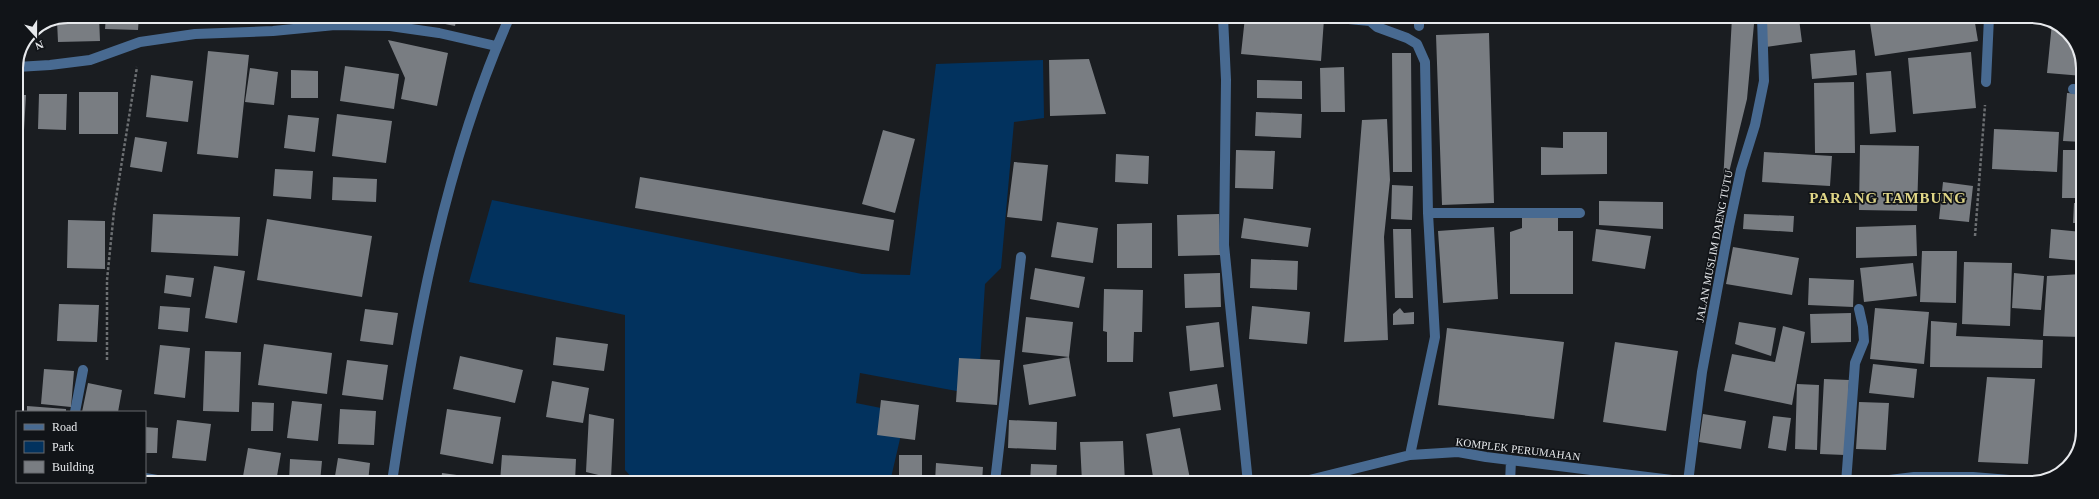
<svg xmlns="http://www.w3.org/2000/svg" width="2099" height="499" viewBox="0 0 2099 499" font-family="'Times New Roman',serif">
<rect width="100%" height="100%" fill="#1a1d21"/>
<!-- green -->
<path fill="#02325e" d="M1043,60L1044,118L1014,122L1001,268L985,284L978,395L860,373L856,403L906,413L890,482L635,481L625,470V315L469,282L492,200L862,274L910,275L936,64Z"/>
<!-- building -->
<path fill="#797d82" d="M68,16H99L100,41L58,42L57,21Z
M106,16H139L138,30L105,29Z
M191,16H287V17L191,19Z
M406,16H457L455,26Z
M1245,17L1324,19L1321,61L1241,54Z
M1732,17H1751L1754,24L1747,99L1722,201Z
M1911,17H1974L1978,41L1875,56L1870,23Z
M1799,19L1802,42L1766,47L1763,24Z
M2052,23L2070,34L2083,65V76L2047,73Z
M1489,33L1494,203L1442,205L1436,35Z
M388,40L448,53L437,106L401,99L405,78Z
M1855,50L1857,75L1812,79L1810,54Z
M208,51L249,55L238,158L197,154Z
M1971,52L1976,108L1913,114L1908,58Z
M1392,53H1411L1412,172H1393Z
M1089,59L1106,114L1050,116L1049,60Z
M345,66L399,74L394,109L340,101Z
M1344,67L1345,112H1321L1320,68Z
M250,68L278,72L274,105L245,102Z
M291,70L318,71V98H291Z
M1891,71L1896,132L1870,134L1866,73Z
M151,75L193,81L188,122L146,117Z
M1257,80L1302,81V99L1257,98Z
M1854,82L1855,153H1815L1814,83Z
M79,92H118V134H79Z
M2067,93L2083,94V142L2063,141Z
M39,94H67L66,130L38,129Z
M16,95H26L24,130H16Z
M1256,112L1302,114L1301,138L1255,136Z
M337,114L392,121L386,163L332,156Z
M288,115L319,118L315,152L284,148Z
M1387,119L1390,180L1384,237L1388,340L1344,342L1362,120Z
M1994,129L2059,132L2057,172L1992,169Z
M883,130L915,139L895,213L862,204Z
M1563,132H1607V174L1541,175V147L1563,148Z
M135,137L167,142L162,172L130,167Z
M1860,145L1919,146L1917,211L1859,210Z
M1236,150L1275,151L1273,189L1235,188Z
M2063,150H2083V198H2062Z
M1764,152L1832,156L1830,186L1762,182Z
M1116,154L1149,156L1148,184L1115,182Z
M1014,162L1048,165L1042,221L1007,217Z
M275,169L313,171L311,199L273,196Z
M333,177L377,179L376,202L332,200Z
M640,177L894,220L889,251L635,208Z
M1943,182L1973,186L1969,222L1939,219Z
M1392,185L1413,186L1412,220L1391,219Z
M1599,201L1663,202V229L1599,225Z
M2074,203H2083L2082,223H2073Z
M153,214L240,217L238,256L151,252Z
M1219,214L1220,255L1178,256L1177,215Z
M1744,214L1794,216L1793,232L1743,229Z
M1558,216V231H1573V294H1510V232L1522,228V217Z
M1244,218L1311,228L1308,247L1241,238Z
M267,219L372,236L362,297L257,280Z
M68,220L105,221V269L67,268Z
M1057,222L1098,228L1093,263L1051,257Z
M1152,223V268H1117V224Z
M1916,225L1917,256L1856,258V227Z
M1494,227L1498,299L1443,303L1438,231Z
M1393,229H1411L1413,298H1395Z
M1596,229L1651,236L1645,269L1592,261Z
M2051,229L2082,232V261L2049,258Z
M1733,247L1799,258L1792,295L1726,284Z
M1922,251H1957L1956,303L1920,302Z
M1251,259L1298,261L1297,290L1250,288Z
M1964,262L2012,263L2010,326L1962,324Z
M1913,263L1917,296L1864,302L1860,268Z
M214,266L245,271L237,323L205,318Z
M1035,268L1085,277L1079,308L1030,299Z
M1220,273L1221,307L1185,308L1184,274Z
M2014,273L2044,276L2041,310L2012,308Z
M2082,274V337L2043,336L2047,276Z
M166,275L194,278L191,297L164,293Z
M1809,278L1854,280L1853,307L1808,305Z
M1104,289L1143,290L1142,332H1134L1133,362H1107V332L1103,331Z
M59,304L99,305L97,342L57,341Z
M160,306L190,308L188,332L158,329Z
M1252,306L1310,312L1307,344L1249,339Z
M1400,308L1404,313L1414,312V324L1393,325V314Z
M1875,308L1929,312L1924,364L1870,359Z
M365,309L398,313L393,345L360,341Z
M1851,313V342L1811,343L1810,314Z
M1026,317L1073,322L1069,357L1022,352Z
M1931,321L1957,323L1956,336L2043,340L2042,368L1930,367Z
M1219,322L1224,367L1190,371L1186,326Z
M1739,322L1776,328L1771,356L1735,344Z
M1783,326L1805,332L1792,405L1724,391L1732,354L1775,362Z
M1447,328L1564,342L1554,419L1438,405Z
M556,337L608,344L604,371L553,365Z
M1615,342L1678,351L1666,431L1603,422Z
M264,344L332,353L327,394L258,385Z
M160,345L190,348L185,398L154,394Z
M205,351L241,352L239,412L203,411Z
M460,356L523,370L515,403L453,389Z
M1069,357L1076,396L1029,405L1023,365Z
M959,358L1000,360L997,405L956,402Z
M347,360L388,365L383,400L342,395Z
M1873,364L1917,369L1914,398L1869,393Z
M44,369L74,371L71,407L41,404Z
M1987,377L2035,379L2028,464L1978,462Z
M1824,379L1849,380L1845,455L1820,454Z
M552,381L589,388L583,423L546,417Z
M88,383L122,390L118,412H82Z
M1217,384L1221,410L1173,417L1169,392Z
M1797,384L1819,385L1817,450L1795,449Z
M881,400L919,405L915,440L877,435Z
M292,401L322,404L318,441L287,438Z
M252,402L274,403L273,431H251Z
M1859,402L1889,403L1886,450L1856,449Z
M27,406L66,409V412H27Z
M340,409L376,411L374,445L338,444Z
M447,409L501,417L493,464L440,454Z
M589,414L614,419L611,478L586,472Z
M1703,414L1746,421L1741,449L1699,442Z
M1773,416L1791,418L1786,451L1768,448Z
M177,420L211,424L206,461L172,458Z
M1009,420L1057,422L1056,450L1008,448Z
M145,427L158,428L157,453H145Z
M1180,428L1190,479L1169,483H1154L1146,434Z
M1123,441L1125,483L1082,482L1080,442Z
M248,448L281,453L276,482H242Z
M502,455L576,459L575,482H500Z
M899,455H922V482H899Z
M338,458L370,463L368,482H334Z
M290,459L322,461L320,482H289Z
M936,463L983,467L982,482H935Z
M1031,464L1057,465L1056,482H1030Z
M442,473L479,478V482H441Z"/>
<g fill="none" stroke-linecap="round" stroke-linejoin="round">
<!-- path -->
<path stroke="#6c6f72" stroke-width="2.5" stroke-dasharray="3 2" stroke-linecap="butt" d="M1975,236L1985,105
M107,360V280L114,211L137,67"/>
<!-- minor -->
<path stroke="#486a91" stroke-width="10" d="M1223,17L1226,80L1224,245L1248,483
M1327,17L1370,21L1377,27L1407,38L1417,44L1425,62L1428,213L1435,337L1410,455
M1419,17V26
M17,67L50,65L90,60L140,42L195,34L273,31L335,25L390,26L439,33L496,46
M1986,82L1989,17
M2073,89L2083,90
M1428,213H1580
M75,412L83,370
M145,478L169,482
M392,482C415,326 445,161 510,16
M995,482L1021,257
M1688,482L1702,372L1729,226L1741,170L1755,125L1764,81L1762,17
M1297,483L1410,455L1458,452L1486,457L1688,482L1739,483
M1510,483L1511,460
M1846,483L1855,363L1864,341L1863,327L1859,309
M1865,483L1914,477H1973L2035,482"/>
</g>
<g text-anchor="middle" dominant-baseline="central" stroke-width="3.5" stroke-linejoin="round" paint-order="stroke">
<!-- street labels -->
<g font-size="11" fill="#e7e9ec" stroke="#111418">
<text transform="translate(1714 246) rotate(-79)">JALAN MUSLIM DAENG TUTU</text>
<text transform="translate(1518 449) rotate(7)">KOMPLEK PERUMAHAN</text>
</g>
<!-- district labels -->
<g font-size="15" font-weight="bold" letter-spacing="1" fill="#dfd586" stroke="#111418">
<text x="1888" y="198">PARANG TAMBUNG</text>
</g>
</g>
<!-- crop -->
<path d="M0 0H2099V499H0ZM68 23H2031A45 45 0 0 1 2076 68V431A45 45 0 0 1 2031 476H68A45 45 0 0 1 23 431V68A45 45 0 0 1 68 23Z" fill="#111418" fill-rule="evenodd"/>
<path fill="none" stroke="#e7e9ec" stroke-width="2" d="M68 23H2031A45 45 0 0 1 2076 68V431A45 45 0 0 1 2031 476H68A45 45 0 0 1 23 431V68A45 45 0 0 1 68 23Z"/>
<!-- legend -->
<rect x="16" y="411" width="130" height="72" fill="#111418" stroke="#67696d"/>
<rect x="24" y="424" width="20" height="6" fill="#486a91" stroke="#67696d"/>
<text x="52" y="431" font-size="12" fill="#e7e9ec">Road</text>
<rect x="24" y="441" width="20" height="12" fill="#02325e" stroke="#67696d"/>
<text x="52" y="451" font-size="12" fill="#e7e9ec">Park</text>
<rect x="24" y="461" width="20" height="12" fill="#797d82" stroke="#67696d"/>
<text x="52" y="471" font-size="12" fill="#e7e9ec">Building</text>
<!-- north arrow -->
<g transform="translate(36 36) rotate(159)" stroke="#111418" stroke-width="3" paint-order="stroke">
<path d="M0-3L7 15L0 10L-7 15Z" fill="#e7e9ec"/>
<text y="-6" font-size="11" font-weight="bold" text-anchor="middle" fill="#e7e9ec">N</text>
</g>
</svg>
